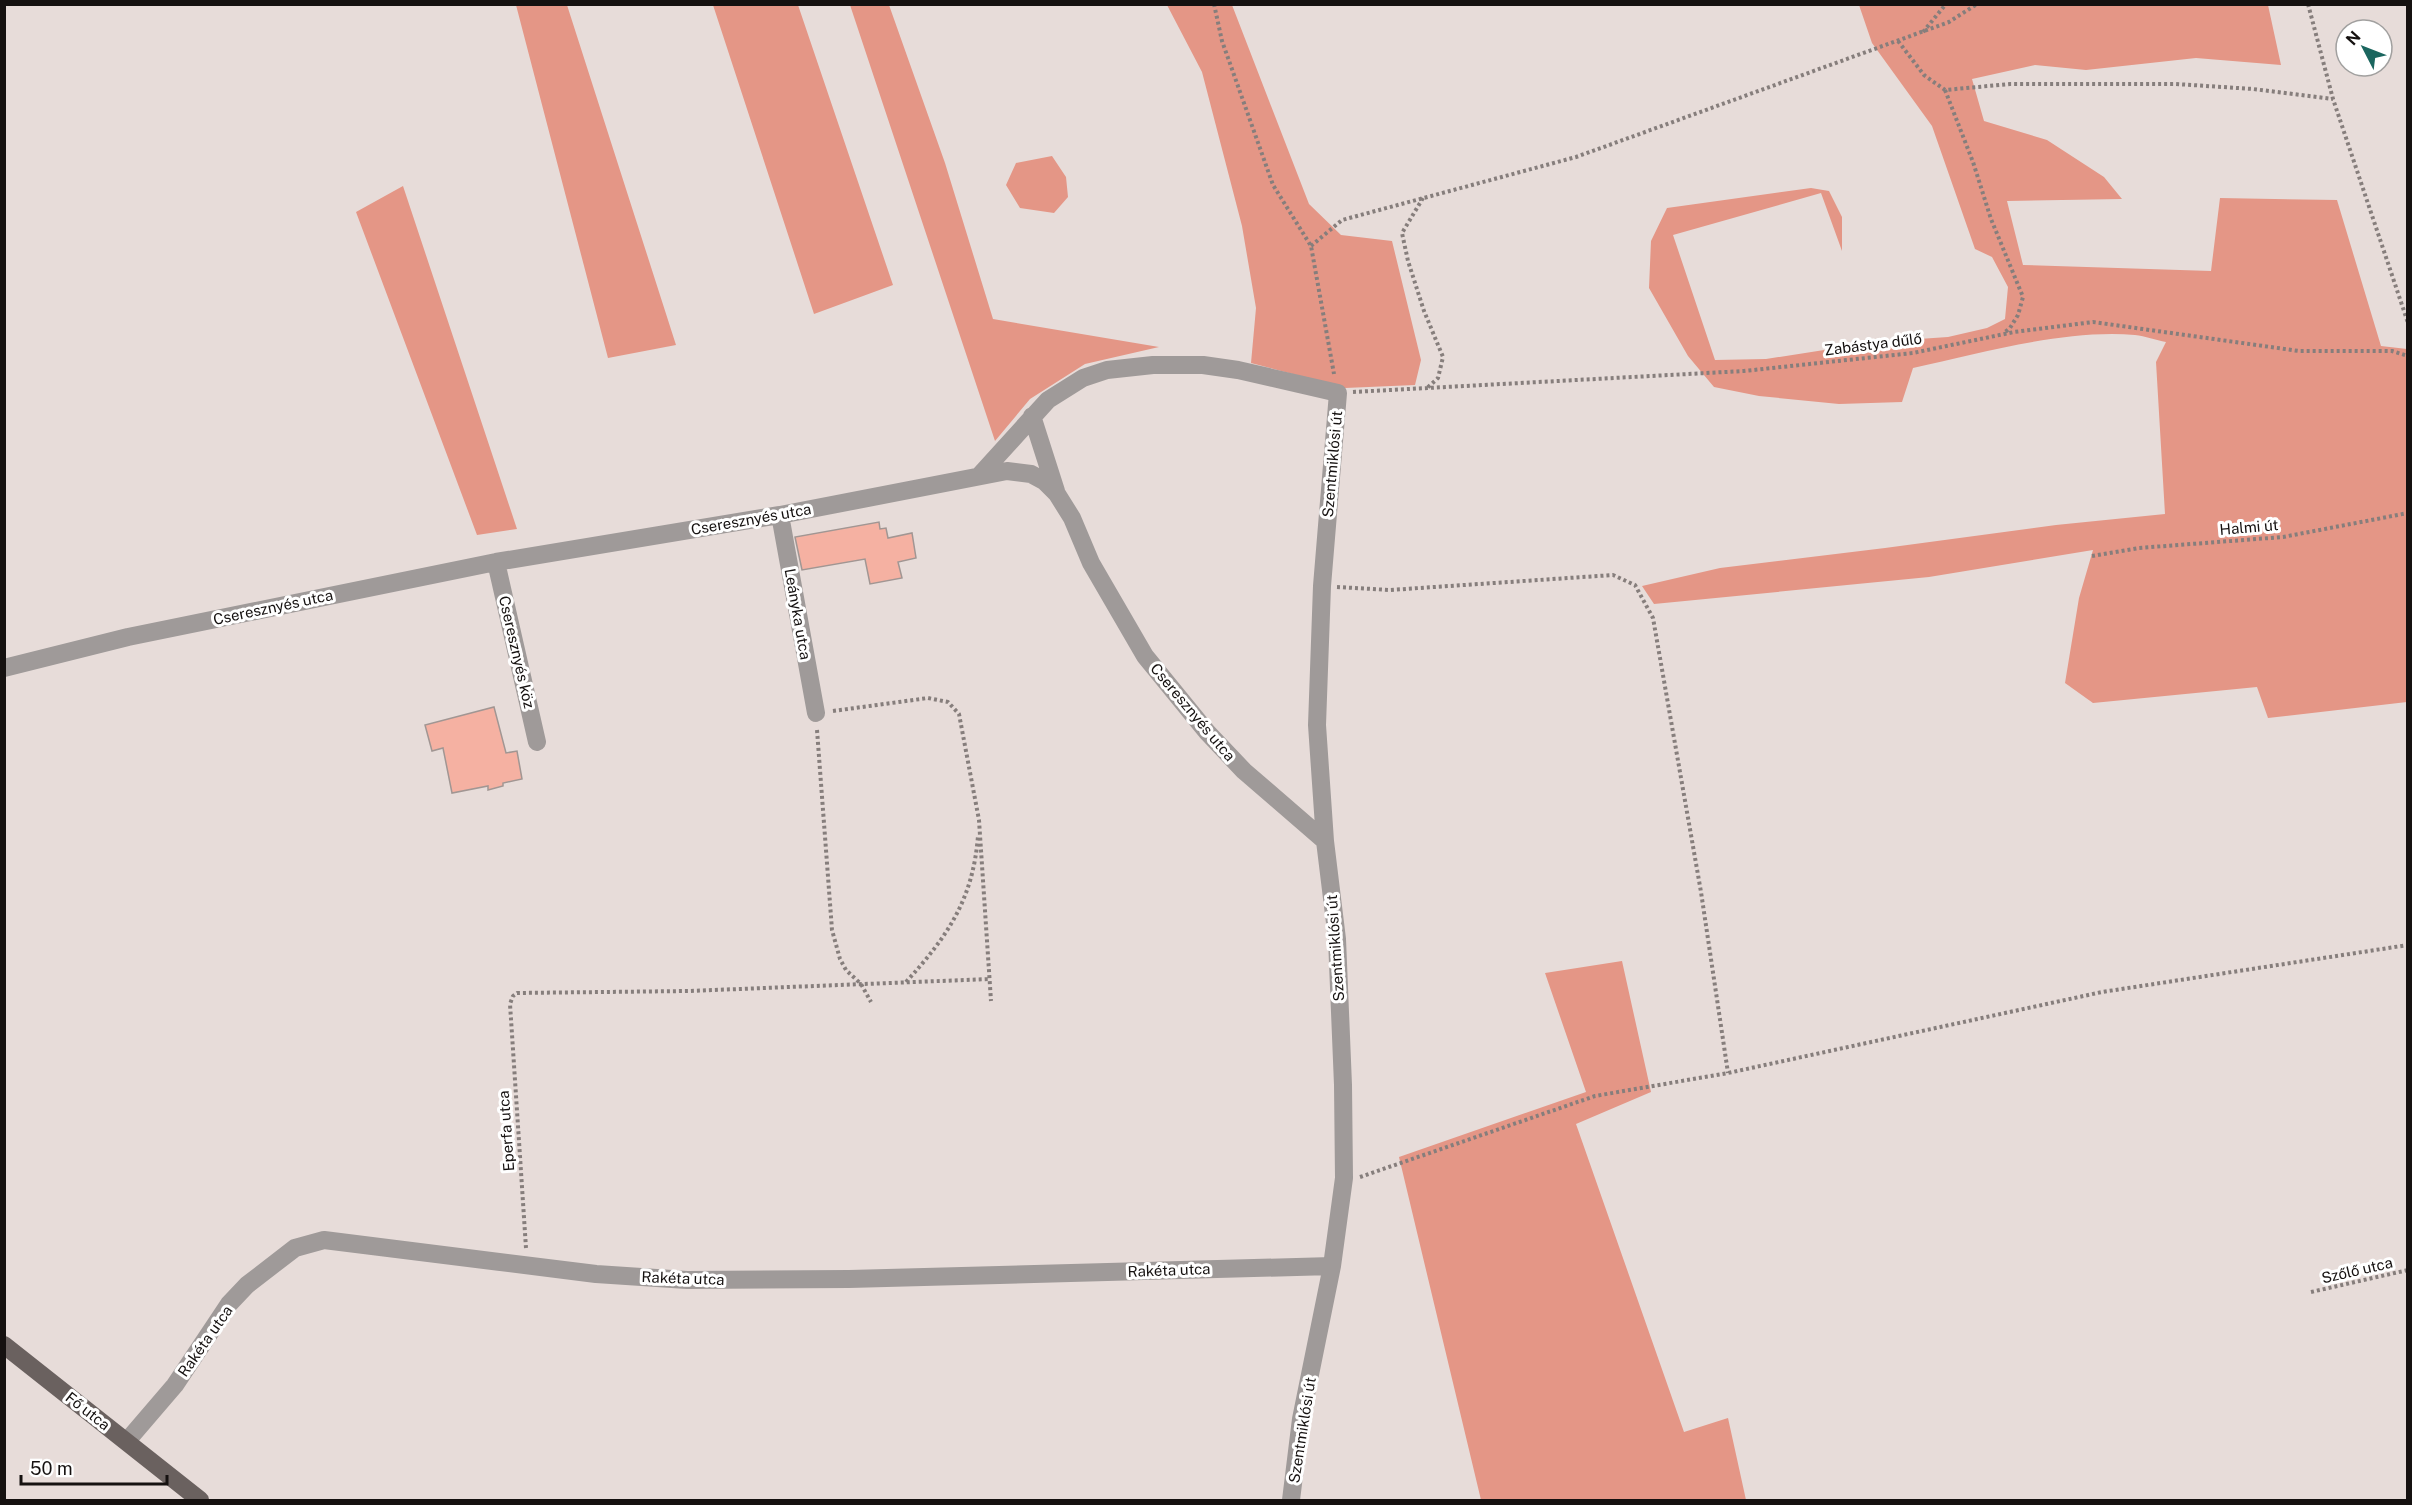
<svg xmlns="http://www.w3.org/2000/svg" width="2412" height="1505" viewBox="0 0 2412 1505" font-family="'Public Sans',sans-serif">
<rect width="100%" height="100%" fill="#e7dcd9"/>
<!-- green -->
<path fill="#e49686" d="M516,5H567L676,345L608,358Z
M713,5H798L893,285L814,314Z
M850,5H889L945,163L993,319L1159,347L1085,364L1030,399L995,441Z
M1167,5H1232L1309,204L1341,235L1392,241L1421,360L1415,385L1345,388L1251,363L1256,308L1242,226L1202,72Z
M1859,5H2268L2281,65L2196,58L2086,70L2035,65L1972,79L1984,121L2047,140L2104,177L2122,199L2007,201L2023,265L2211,271L2220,198L2337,200L2381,346L2407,349V702L2268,718L2257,687L2093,703L2065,683L2079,598L2093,550L1929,577L1654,604L1642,586L1720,568L1885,548L2056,525L2165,514L2156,362L2166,342C2156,340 2145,336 2135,335C2065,329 1982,353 1913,368L1902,402L1839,404L1759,396L1714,387L1688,356L1649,288L1651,241L1667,208L1811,188L1829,191L1842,217V251L1821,193L1673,235L1715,360L1766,359L1875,342L1948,337L1987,328L2005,319L2008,287L1992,257L1975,249L1932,126L1872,43Z
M1052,156L1066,177L1068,197L1054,213L1020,208L1006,185L1016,163Z
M403,186L517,529L477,535L356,212Z
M1622,961L1651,1092L1576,1124L1684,1432L1728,1418L1746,1500H1481L1399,1157L1586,1092L1545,973Z"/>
<!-- building -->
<path fill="#f5b1a2" stroke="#a19693" stroke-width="1.5" d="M879,522L880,529L886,528L888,538L912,533L916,558L898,562L902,578L870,584L865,559L802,570L795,537Z
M494,707L506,753L517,751L522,779L503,783V786L488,790V786L452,793L443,748L432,751L425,725Z"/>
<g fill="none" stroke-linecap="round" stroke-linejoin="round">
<!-- path -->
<path stroke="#867e7c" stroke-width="4" stroke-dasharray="3 3" stroke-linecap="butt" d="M1214,4L1222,41L1273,185L1311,246L1334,374
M2308,4L2333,99L2408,323
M1923,32L1946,4
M1898,41L1924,75L1945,90L2010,84H2176L2253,89L2333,99
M1945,90L1973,162L1991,219L2023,297L2018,315L2010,328L2004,333
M1423,198L1402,233L1408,261L1424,311L1443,357L1438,378L1427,388
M1311,246L1342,220L1576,157L1949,22L1977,4
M1353,392L1744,371L1913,353L2014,332L2093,322L2299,351H2392L2408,356
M2092,556L2139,548L2283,537L2408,513
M1337,587L1390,590L1613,575L1635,585L1653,618L1701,892L1728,1073
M833,711L928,698L948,702L959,714L979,820L991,1001
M817,730L832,930L840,959L846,970L861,984L871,1002
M906,982C948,936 973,899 978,836
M1360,1177L1595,1096L1728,1073L2102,992L2408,945
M526,1248L510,1004L513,996L517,993L689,991L990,979
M2311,1292L2408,1270"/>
<!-- minor -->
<path stroke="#9f9a99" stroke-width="18" d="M1032,416L1056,491
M979,476L1048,400L1083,378L1107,370L1153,365H1203L1238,370L1338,393L1322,586L1317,725L1325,841L1337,939L1343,1085L1344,1178L1332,1266L1301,1419L1291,1500
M780,515L816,713
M496,562L537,742
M4,668L128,637L496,562L780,515L1007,471L1031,474L1044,481L1057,494L1072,518L1091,563L1145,656L1207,732L1244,771L1325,841
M127,1441L175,1385L229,1304L247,1285L295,1248L324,1240L596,1274L687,1280L849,1279L1332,1266"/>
<!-- major -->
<path stroke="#6a615f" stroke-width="18" d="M4,1345L200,1500"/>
</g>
<g text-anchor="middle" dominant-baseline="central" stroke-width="6" stroke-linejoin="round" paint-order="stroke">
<!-- street labels -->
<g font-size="15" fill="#151110" stroke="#fff">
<text transform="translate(1873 344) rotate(-7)">Zabástya dűlő</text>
<text transform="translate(1332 464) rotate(-85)">Szentmiklósi út</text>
<text transform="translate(751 519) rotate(-10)">Cseresznyés utca</text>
<text transform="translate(2249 527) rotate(-5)">Halmi út</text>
<text transform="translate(273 607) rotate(-12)">Cseresznyés utca</text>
<text transform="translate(798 614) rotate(80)">Leányka utca</text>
<text transform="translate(517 652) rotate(77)">Cseresznyés köz</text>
<text transform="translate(1193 712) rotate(50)">Cseresznyés utca</text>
<text transform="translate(1335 948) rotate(-94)">Szentmiklósi út</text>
<text transform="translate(506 1131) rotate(-94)">Eperfa utca</text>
<text transform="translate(1169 1270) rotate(-2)">Rakéta utca</text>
<text transform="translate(2357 1270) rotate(-13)">Szőlő utca</text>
<text transform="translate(683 1278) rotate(2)">Rakéta utca</text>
<text transform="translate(205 1341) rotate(-55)">Rakéta utca</text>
<text transform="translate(88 1411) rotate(38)">Fő utca</text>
<text transform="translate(1302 1430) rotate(-81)">Szentmiklósi út</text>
</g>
</g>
<!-- border -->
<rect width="2412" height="1505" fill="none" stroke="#151110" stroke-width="12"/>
<!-- north arrow -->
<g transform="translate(2364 48) rotate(312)"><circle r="28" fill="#ffffff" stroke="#a1a09f" stroke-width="1.5"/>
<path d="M0-4.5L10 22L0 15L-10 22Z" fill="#1b665f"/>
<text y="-9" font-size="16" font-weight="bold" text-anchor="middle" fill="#151110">N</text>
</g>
<!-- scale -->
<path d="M21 1475v9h146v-9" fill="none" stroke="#151110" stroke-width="3"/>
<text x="30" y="1475" font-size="18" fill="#151110" stroke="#ffffff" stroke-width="4.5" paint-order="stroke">50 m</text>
</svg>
